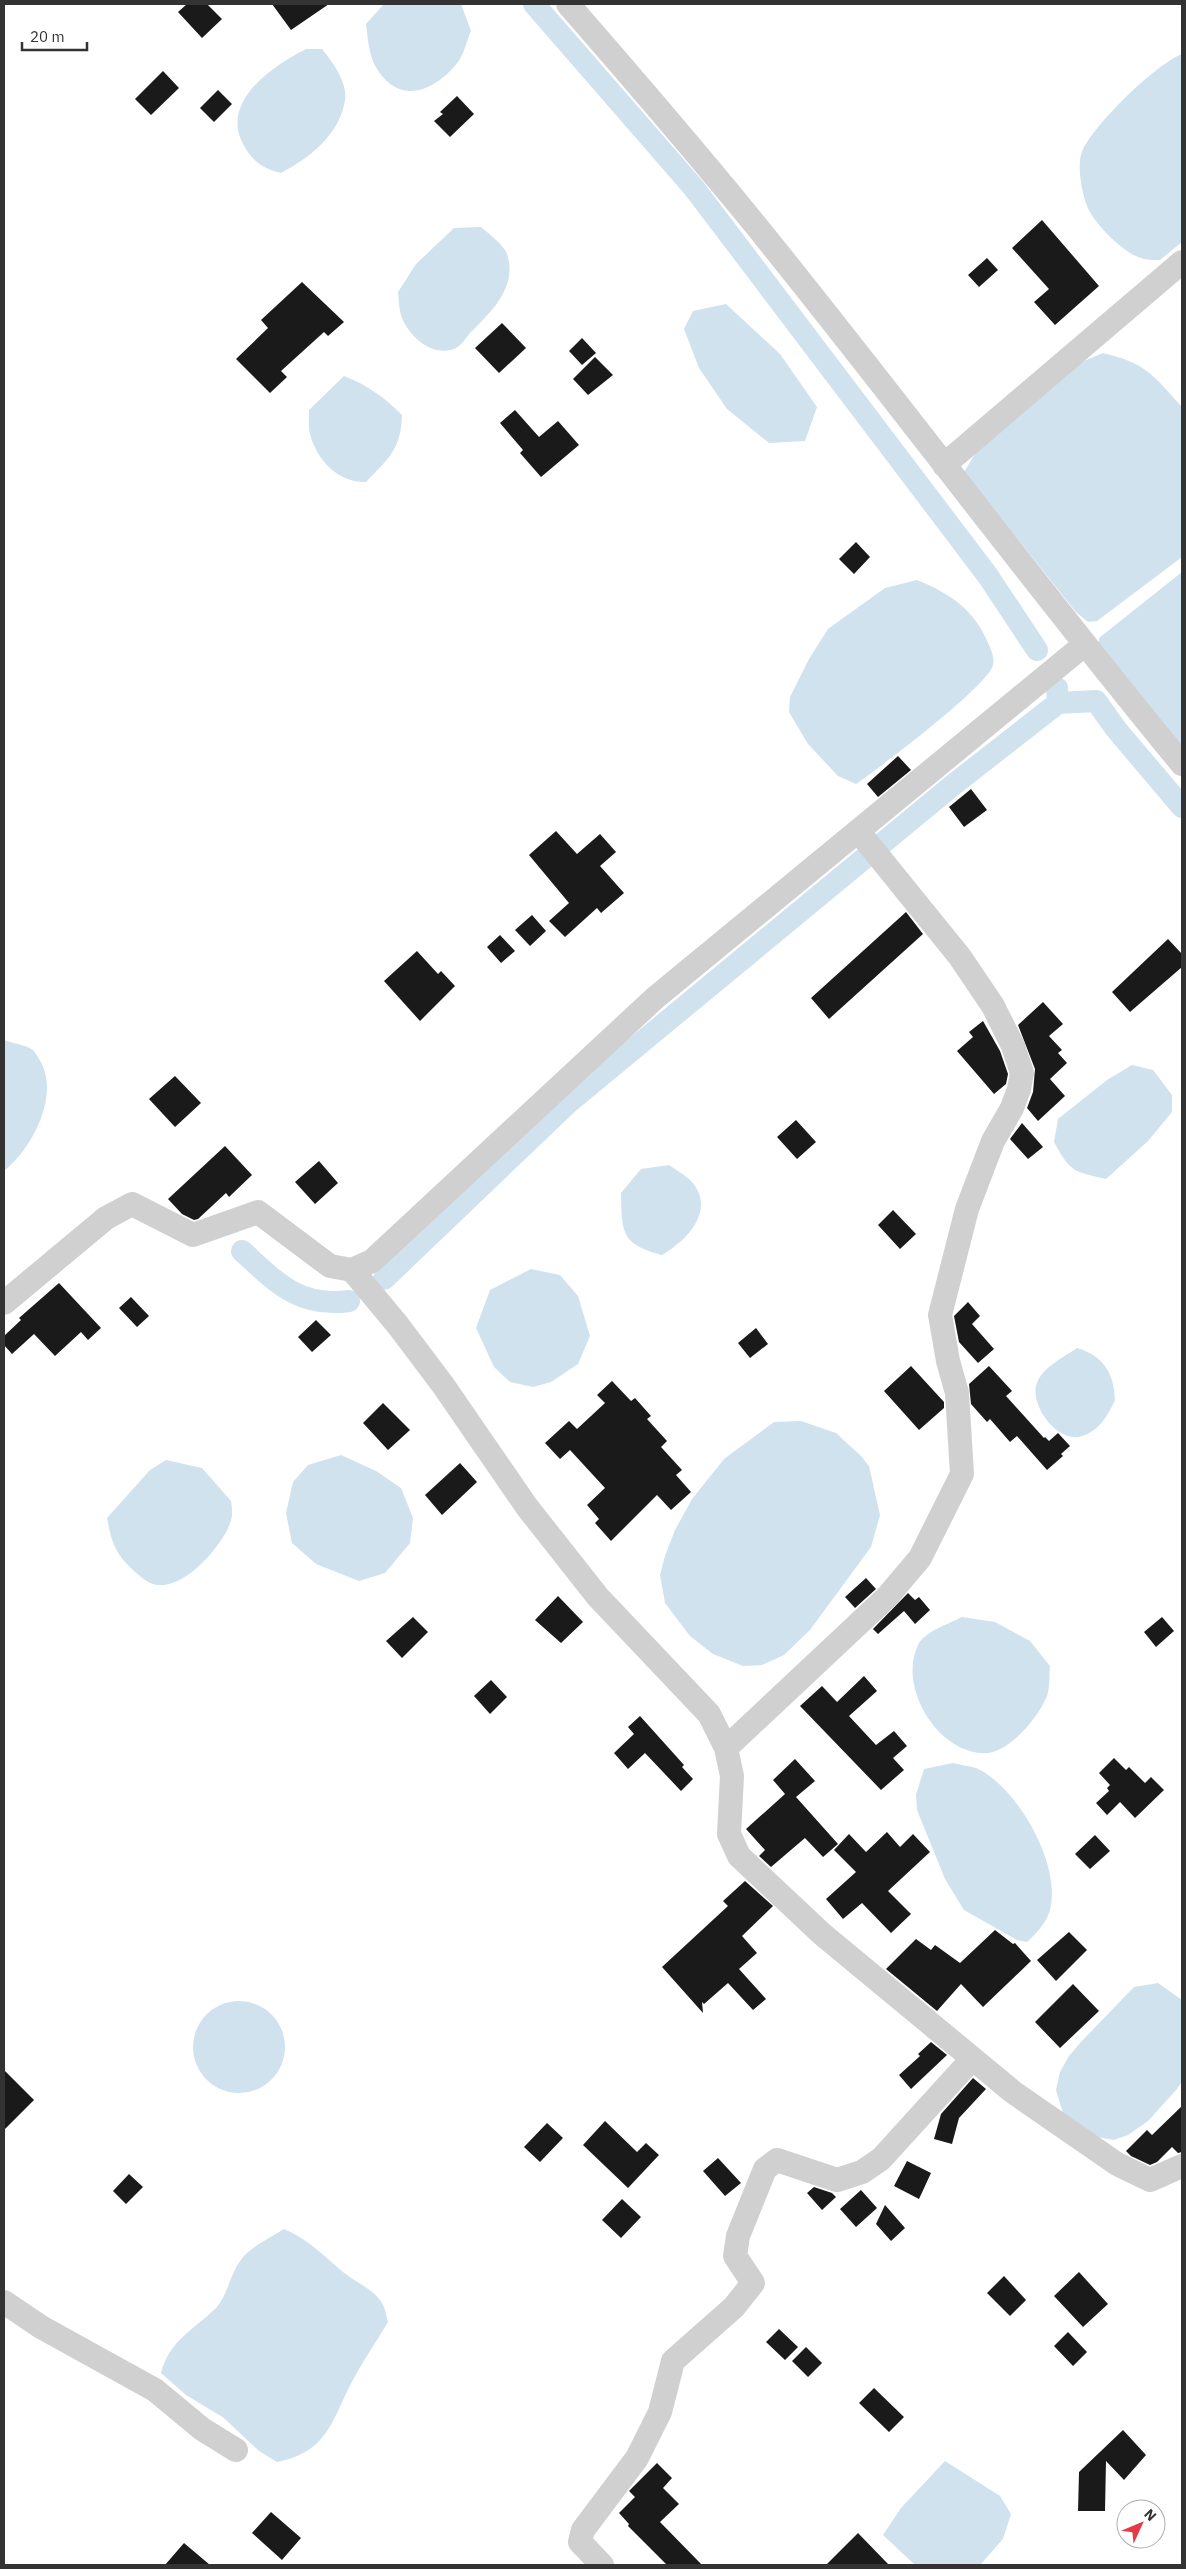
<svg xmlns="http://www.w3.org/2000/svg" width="1186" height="2569" viewBox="0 0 1186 2569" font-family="'IBM Plex Sans',sans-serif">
<rect width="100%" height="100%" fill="#fff"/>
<!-- water -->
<path fill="#cfe2ee" d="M384,4H461L471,31C467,40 464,54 458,62C437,89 403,106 379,72C369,59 368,40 366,24Z
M306,49H322C332,61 348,83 345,100C340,134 310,158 281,173C263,169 252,161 243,144C220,101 274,65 306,49Z
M1182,54V242L1160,260C1154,260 1146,260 1141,258C1124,253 1099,228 1090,212C1083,200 1076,166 1082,152C1092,126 1156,64 1182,54Z
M481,227C489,234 503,244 507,254C518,287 491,312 470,333C466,338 460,347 454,349C432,357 410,337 402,318C399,311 399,300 398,292L416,264L454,228Z
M726,304L780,354L817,407L805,441L769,443L727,409L699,368L684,329L693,311Z
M1103,353C1146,363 1153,375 1182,407V557L1097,621L1088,622L1076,612L964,472L984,439L1079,363Z
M344,376C367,385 384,397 402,415C401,449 389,458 366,482C339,483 317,461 310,434C308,427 309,418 309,410Z
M1182,572V752L1099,653V638Z
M917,580C949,593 975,610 988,643C991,649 995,659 993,665C988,686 878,769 856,784L838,776L808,744L789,712L790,697L809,659L828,629L885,588Z
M4,1040C12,1043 26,1045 33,1050C35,1052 38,1057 39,1059C61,1093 33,1148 4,1171Z
M1132,1065L1153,1070L1172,1095V1112L1148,1141L1106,1179C1073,1171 1071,1173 1054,1142L1058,1119L1107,1080Z
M669,1165C676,1170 685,1175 691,1181C717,1209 687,1241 662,1255C621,1244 622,1233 621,1193L641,1169Z
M531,1269L560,1275L578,1296L590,1336L578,1364L551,1382L533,1387L510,1382L494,1367L476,1328L490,1290Z
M1077,1348C1103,1356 1114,1372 1115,1400C1108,1416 1097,1434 1078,1437C1055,1440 1029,1404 1037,1383C1043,1367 1064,1357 1077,1348Z
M801,1421L836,1433L861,1456L869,1466L880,1515L871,1547L810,1630L784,1655L762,1665L743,1666L713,1654L690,1636L665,1603L660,1575L665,1556L675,1530L692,1499L724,1459L774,1422Z
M341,1455L376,1471L401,1488L413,1518L410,1543L385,1573L359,1581L316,1564L292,1543L286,1513L293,1482L308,1465Z
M166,1460L202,1468L231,1501C232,1507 233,1514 231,1520C225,1544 181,1594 153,1584C146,1582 140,1576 134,1571C115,1553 112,1544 107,1518L150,1470Z
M962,1617L995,1622L1030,1641L1050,1666C1049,1675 1050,1688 1047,1696C1038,1718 1007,1756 981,1753C936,1750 898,1686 918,1645C925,1631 949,1624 962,1617Z
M953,1763C960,1765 969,1766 976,1768C1018,1786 1068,1874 1047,1918C1042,1927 1035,1935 1027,1942L1017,1940L964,1910L945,1879L917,1810L916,1795L924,1769Z
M1158,1983L1182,2000V2081L1177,2089L1148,2121L1128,2135L1114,2140L1097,2137L1063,2113L1056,2090L1060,2072L1069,2056L1081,2042L1134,1987Z
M193 2047a46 46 0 1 1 92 0a46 46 0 1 1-92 0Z
M284,2229C308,2239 324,2256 343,2272C356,2283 370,2287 380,2300C385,2306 386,2315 388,2322C377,2341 364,2359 354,2378C331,2420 330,2451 277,2462L259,2451L224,2418L186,2395L161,2373C169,2341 193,2330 215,2309C227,2297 230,2275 240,2261C250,2247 270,2238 284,2229Z
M945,2461L1000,2496L1011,2514L1003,2539L980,2565H915L883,2535L901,2508Z"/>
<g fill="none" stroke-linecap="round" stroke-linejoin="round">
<!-- canal -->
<path stroke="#cfe2ee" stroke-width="22" d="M534,4L694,188L988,576L1037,650
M1058,703L1096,701L1116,729L1182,807
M242,1251C276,1282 299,1308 349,1301
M384,1279L568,1103L953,785L1058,703L1057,688"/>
</g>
<!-- building -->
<path fill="#1a1a1a" d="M187,4H207L222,19L202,38L178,12Z
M272,4H329L291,30Z
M163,71L179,88L151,115L135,99Z
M218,90L232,104L214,122L200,108Z
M457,96L474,114L450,137L434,121L443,114L440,112Z
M1042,220L1099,286L1055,325L1034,302L1049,289L1012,248Z
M987,258L998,270L979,287L968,275Z
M302,282L344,322L328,336L324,332L281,371L287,377L270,393L236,359L268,328L261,320Z
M502,323L526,348L499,373L475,348Z
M582,338L596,353L582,365L569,351Z
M595,357L613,375L588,395L573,379Z
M515,410L539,437L558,421L579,445L541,477L520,453L523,450L500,423Z
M856,542L870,557L854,574L839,559Z
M898,756L911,770L878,797L867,784Z
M971,789L987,810L964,827L949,807Z
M556,831L577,854L600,834L616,852L600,866L624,893L601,913L597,908L565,937L549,921L569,903L529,855Z
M906,912L923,934L829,1019L811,998Z
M532,915L546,931L530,946L515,930Z
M500,935L515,951L501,963L487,947Z
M1168,939L1182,954V967L1130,1012L1112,992Z
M417,951L438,974L441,971L455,986L420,1021L384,981Z
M1043,1002L1063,1024L1049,1036L1062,1050L1058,1053L1067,1063L1050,1079L1065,1096L1038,1121L1027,1108L1033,1092L1035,1069L1018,1025Z
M983,1021L1000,1051L1008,1074L1006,1084L994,1094L957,1051L973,1037L969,1032Z
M175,1076L201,1103L175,1127L149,1099Z
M796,1120L816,1142L797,1159L777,1137Z
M1022,1123L1043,1147L1028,1159L1010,1139Z
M225,1146L252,1175L229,1197L226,1193L198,1219L194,1220L182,1214L168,1199Z
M319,1161L338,1183L315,1204L295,1182Z
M893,1210L916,1234L900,1249L878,1225Z
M59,1283L101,1328L88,1340L81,1332L55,1356L34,1334L12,1354L4,1345V1336L21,1320L19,1318Z
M131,1297L149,1316L137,1327L119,1308Z
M968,1302L980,1316L972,1324L994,1349L978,1363L959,1342L954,1316Z
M316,1320L331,1335L312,1352L298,1337Z
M756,1328L768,1344L750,1358L738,1343Z
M911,1366L944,1402V1408L919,1430L884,1391Z
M989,1366L1012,1391L1006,1396L1044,1438L1045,1437L1049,1441L1058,1433L1070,1446L1061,1454L1063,1456L1047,1470L1017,1436L1010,1442L990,1419L987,1422L971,1404L969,1384Z
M612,1381L631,1401L635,1398L651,1416L647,1419L667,1441L661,1447L682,1470L676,1475L691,1492L671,1510L657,1495L611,1541L595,1523L599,1519L587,1505L605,1488L570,1450L560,1459L545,1443L569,1421L577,1429L605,1403L597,1395Z
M383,1403L410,1430L388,1450L363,1423Z
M460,1463L477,1482L442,1515L425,1495Z
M866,1578L876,1589L855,1608L845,1597Z
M908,1593L915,1600L919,1597L930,1610L915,1624L904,1611L878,1634L873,1629Z
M558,1596L583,1622L561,1643L535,1620Z
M413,1617L428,1632L402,1658L386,1641Z
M1162,1617L1174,1631L1156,1647L1144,1632Z
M864,1676L877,1691L849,1716L876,1745L894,1731L907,1746L893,1758L904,1770L881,1790L800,1706L822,1686L837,1702Z
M491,1680L507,1697L490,1714L474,1696Z
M640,1716L684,1765L682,1767L693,1779L681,1791L645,1753L628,1769L614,1753L634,1734L628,1727Z
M1114,1758L1126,1770L1129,1767L1145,1783L1151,1777L1164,1790L1135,1818L1120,1802L1107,1815L1096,1803L1109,1791L1107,1788L1110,1785L1099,1773Z
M795,1759L815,1781L796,1797L838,1844L823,1857L805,1838L771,1867L759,1856L765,1850L746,1829L785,1794L773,1780Z
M887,1832L900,1847L913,1834L930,1852L888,1891L911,1914L891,1933L862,1903L843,1919L826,1899L856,1872L834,1850L849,1834L866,1852Z
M1095,1835L1110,1851L1090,1869L1075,1854Z
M745,1881L773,1906L742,1936L757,1953L739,1969L766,1999L753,2010L728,1983L704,2004L702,2002L703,2013L662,1967L728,1906L723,1901Z
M995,1930L1013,1944L1015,1943L1031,1961L983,2007L961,1984L937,2011L886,1969L916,1939L931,1950L935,1945L960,1963Z
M1069,1932L1087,1950L1056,1981L1037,1960Z
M1073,1984L1099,2011L1060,2048L1035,2022Z
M931,2042L947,2055L911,2089L899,2075L920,2056L918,2054Z
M4,2070L34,2100L4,2130Z
M973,2078L986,2089L959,2118L952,2144L934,2139L941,2114Z
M1182,2106V2152L1178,2153L1172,2147L1157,2162L1150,2165L1131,2156L1126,2151L1147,2130L1152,2135Z
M605,2121L637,2152L646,2143L659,2155L628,2188L583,2145Z
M547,2123L563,2138L540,2162L524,2147Z
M718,2158L741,2183L725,2196L703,2171Z
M907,2161L931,2173L919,2199L894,2186Z
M129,2174L143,2187L126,2204L113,2191Z
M814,2187L832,2193L836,2197L822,2210L807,2193Z
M861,2190L877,2208L856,2227L840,2209Z
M622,2199L641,2217L621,2238L602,2220Z
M885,2205L905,2228L891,2241L876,2224Z
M1079,2272L1108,2304L1083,2327L1054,2296Z
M1004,2276L1026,2300L1010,2316L987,2293Z
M779,2329L798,2347L785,2360L766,2342Z
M1068,2332L1087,2352L1073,2366L1054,2346Z
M806,2347L822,2363L808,2377L792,2361Z
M874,2388L904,2417L889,2432L859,2403Z
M1123,2430L1146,2455L1124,2480L1106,2461L1105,2511H1078L1079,2472Z
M657,2463L672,2478L663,2488L679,2504L660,2522L702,2565H667L628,2526L629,2524L619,2513L635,2497L629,2491Z
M271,2512L301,2538L282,2560L252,2533Z
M858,2533L889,2565H826Z
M184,2543L210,2565H165Z"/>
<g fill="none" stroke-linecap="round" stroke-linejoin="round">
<!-- street -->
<path stroke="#d0d0d0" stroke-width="24" d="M568,4C629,74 690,145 749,217C896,398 1034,585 1182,764
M944,465L1182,262
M352,1270L397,1324L443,1385L527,1507L598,1597L709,1714L726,1748L732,1776L729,1834L739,1856L822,1934L1013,2092L1117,2164L1150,2180L1182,2166
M4,1303L106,1218L132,1204L193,1235L258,1212L330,1266L352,1270L372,1261L655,998L1084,645
M726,1748L887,1597L920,1558L962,1474L957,1393L948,1361L940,1315L967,1209L993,1141L1012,1108L1019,1089L1022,1073L1013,1046L993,1006L960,957L858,831
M4,2302L41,2327L155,2390L202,2429L236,2450
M602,2565L580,2542L583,2530L637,2458L660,2412L673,2361L734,2307L753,2283L735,2256L738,2236L765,2169L777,2160L837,2180L862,2172L881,2159L972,2059"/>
</g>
<!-- border -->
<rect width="1186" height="2569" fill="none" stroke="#333333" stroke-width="10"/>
<!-- north arrow -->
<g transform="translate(1141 2524) rotate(46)"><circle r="24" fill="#ffffff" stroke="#adadad"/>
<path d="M0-4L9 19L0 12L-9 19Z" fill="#e63946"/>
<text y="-8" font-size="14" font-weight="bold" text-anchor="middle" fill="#333333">N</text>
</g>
<!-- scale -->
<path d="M22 42v8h65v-8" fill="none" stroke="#333333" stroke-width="2.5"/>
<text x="30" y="42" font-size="15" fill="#333333" stroke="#ffffff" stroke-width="4" paint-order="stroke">20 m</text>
</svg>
